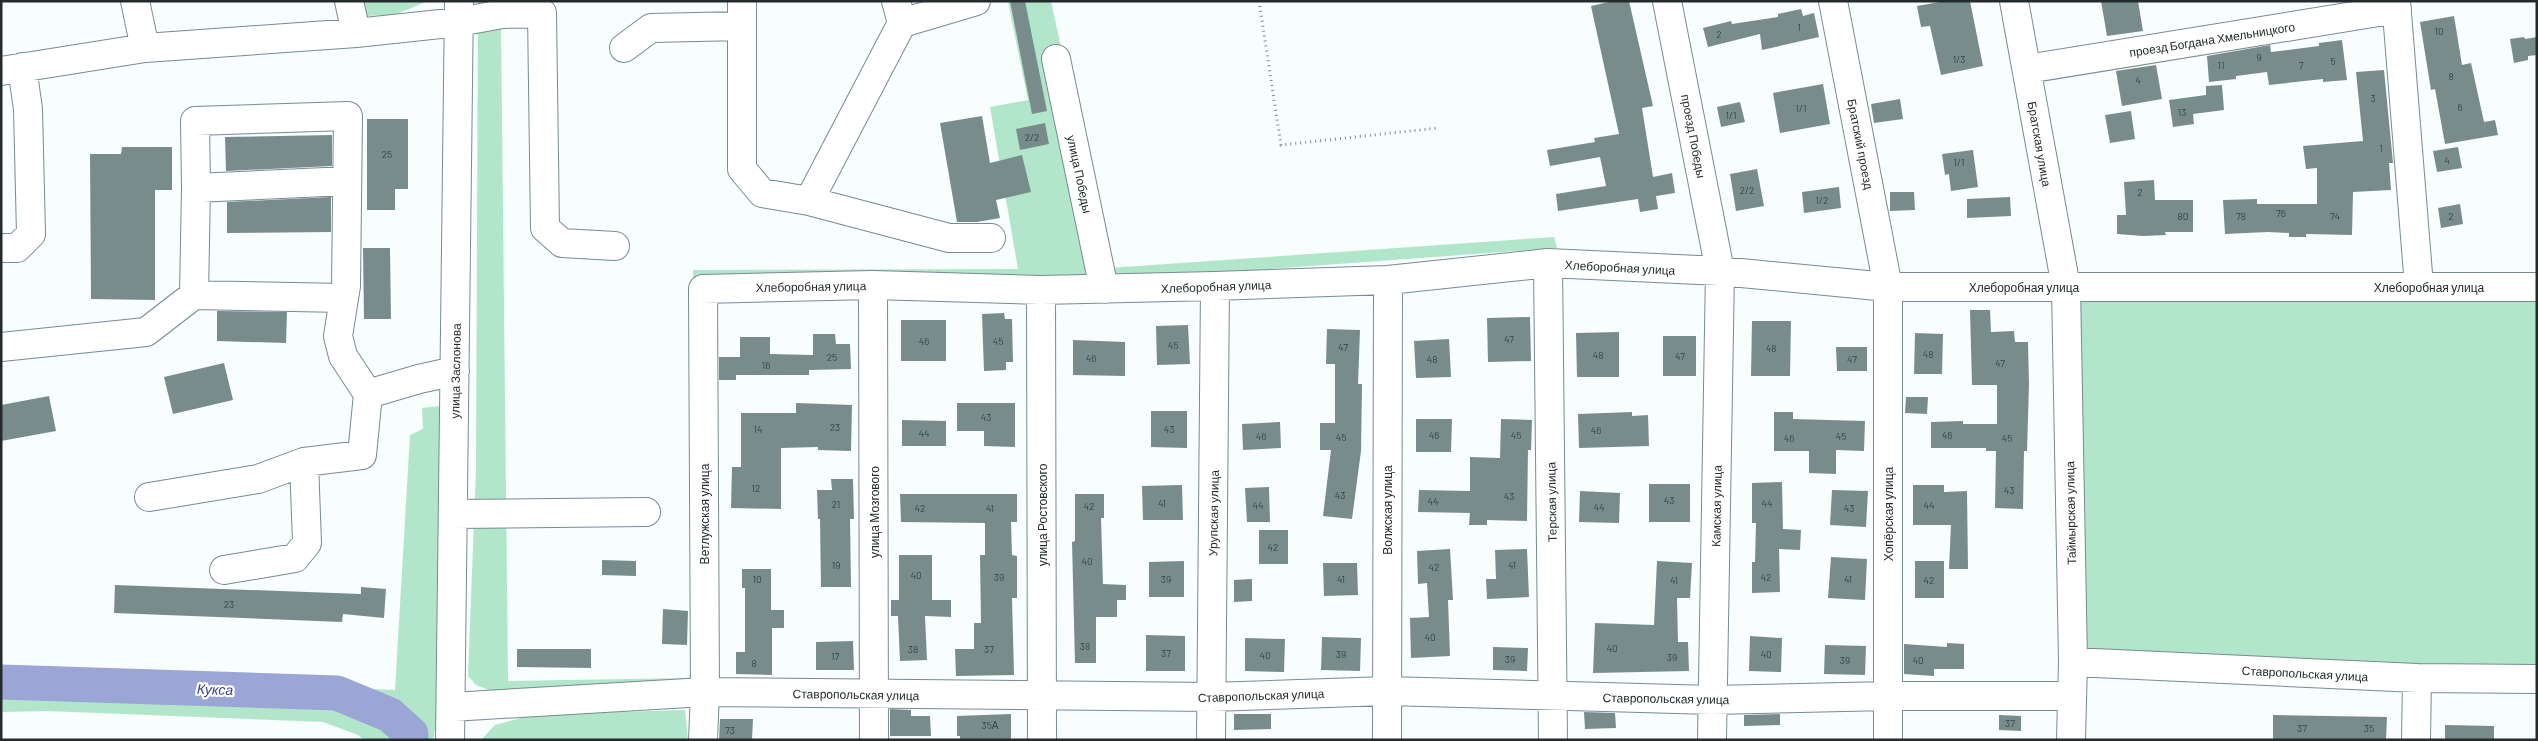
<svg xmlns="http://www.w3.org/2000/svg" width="2538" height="741" viewBox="0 0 2538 741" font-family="Barlow,sans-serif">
<rect width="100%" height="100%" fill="#f8fdfe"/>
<!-- green -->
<path fill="#b2e6ca" d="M363,1H428L394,15L365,16Z
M478,1H502L501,25L508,681L688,678L687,689L499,694L476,685L468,676L476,468Z
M1011,1H1051L1109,268L1554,237L1557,248L1081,283L693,280V270L1018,269L990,107L1028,100L1008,2Z
M2073,294L2537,295V672L2081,658Z
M441,406L438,712L433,740H418L409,719L350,688L395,690L410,435L423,429L422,408Z
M1,692L181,695L330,702L376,717L397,732L399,740H364L358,735L323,722L46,711L1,712Z
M685,710L688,740H481L495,725L536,714Z"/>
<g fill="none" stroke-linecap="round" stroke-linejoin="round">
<!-- river -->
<path stroke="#9ba5d6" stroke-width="35" d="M1,682L337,693L390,715L411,734V740"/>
</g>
<!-- building -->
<path fill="#788d8b" d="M1010,1H1025L1047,111L1032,114Z
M1613,1H1629L1653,106L1642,108L1653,177L1672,173L1675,193L1656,196L1658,209L1640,212L1638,199L1558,211L1556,194L1606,186L1600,157L1550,166L1547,150L1595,142L1594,138L1619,134L1591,6Z
M1945,1H1970L1983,66L1941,75L1930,26L1921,27L1917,6Z
M2101,1H2138L2143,31L2107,36Z
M1801,9L1803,16L1814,13L1819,37L1762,50L1760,34L1708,47L1703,28L1731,21L1732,24L1778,17V14Z
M2454,16L2462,65L2471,63L2484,122L2495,120L2498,135L2445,144L2435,89L2431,90L2420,22Z
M2524,37L2525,39L2537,37V55L2528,56V60L2514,63L2510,39Z
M2342,40L2347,80L2323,82V79L2269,85L2267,72L2236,76V79L2209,82L2207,56L2270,45L2271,52L2319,46V43Z
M2156,65L2162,99L2122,106L2116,71Z
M2384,70L2393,163H2389L2391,190L2353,192L2352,235L2306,234V237H2289V233L2268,232L2225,234L2223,200L2257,199V204H2317V168L2306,169L2303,146L2363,141L2356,72Z
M1823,84L1830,124L1780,133L1773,93Z
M2222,85L2224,110L2193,114L2194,124L2173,127L2169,100L2206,95V86Z
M1900,99L1903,119L1874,123L1871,104Z
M1740,102L1745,122L1721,127L1717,107Z
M2131,111L2135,139L2110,143L2105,115Z
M982,116L990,163L1022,155L1031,192L996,200L1000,218L977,222H957L940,123Z
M367,119H408V189H395V210H367Z
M1045,123L1049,144L1020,150L1016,129Z
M332,135V166L226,171L225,137Z
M122,147H172V190H155V300L91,299L90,154H121Z
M2458,147L2462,168L2437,172L2433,151Z
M1973,150L1978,187L1951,191L1949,174L1945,175L1942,154Z
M1757,169L1764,206L1736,211L1730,174Z
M2154,180L2155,200H2193V232H2165L2166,235L2143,236L2117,234V215H2126L2124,182Z
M1839,187L1841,208L1804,213L1802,192Z
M1890,192H1914L1915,210L1890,211Z
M331,197V232L227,233V202Z
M2010,197L2011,216L1967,218V199Z
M2460,204L2463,224L2441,228L2438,208Z
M363,248H390L391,319H364Z
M1970,310H1990L1991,332L2014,331L2015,342H2028L2029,384L2027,451H2024L2023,509L1995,508L1996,451H1986V448H1931V422L1963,421V424H1997V385H1972Z
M217,311L287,312L286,343L217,341Z
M1004,313L1005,319H1012L1013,362H1006V370L984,371L982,314Z
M1530,317L1531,361L1488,362L1487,318Z
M901,320H946V361H901Z
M1752,321H1791L1790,376H1751Z
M1188,325L1190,364L1157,365L1156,326Z
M1327,329L1360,330L1358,384H1362L1361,451L1352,519L1323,516L1331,450H1320V423H1335V364H1326Z
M1619,332V377H1577L1576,333Z
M1915,333L1943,334L1942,374H1914Z
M813,334H835L836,344H850L851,369L809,370V375H736V380H719V357H740V337H770V354L813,355Z
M1663,336H1696V376H1663Z
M1449,339L1451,377L1416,378L1414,341Z
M1073,340L1125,342V376L1073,375Z
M1836,347H1867V371H1837Z
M224,363L233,400L173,414L164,377Z
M49,396L56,431L1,441V405Z
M1906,397H1928L1927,414L1905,413Z
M796,403L852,405L851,451L818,450V447L781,448V509L731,508L732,467H741V413H796Z
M957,403H1015V447L984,446V431H957Z
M1151,411H1187V448L1151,447Z
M1632,412V416L1648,415L1649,446L1579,448L1578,414Z
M1774,412H1793V419L1865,421L1864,451L1836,450V474L1809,473V451H1774Z
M1416,419H1452L1451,452H1416Z
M1501,419L1532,420L1531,450H1528L1527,521L1487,520V525H1469L1470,513L1418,512L1419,490L1470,491V457L1500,458Z
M902,420L946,421V446H902Z
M1280,422L1281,448L1243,450L1242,424Z
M831,479H853L854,519H850L851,587H821L820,519H818L817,490H832Z
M1782,482L1783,529L1801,530L1800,550L1779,549L1780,592L1752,593V562H1755L1756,523H1752V483Z
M1649,484H1690V522H1649Z
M1182,485L1183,520H1143L1142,486Z
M1913,485H1944V492L1967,491L1968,569H1949L1951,525H1913Z
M1269,487L1270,522H1247L1245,488Z
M1832,490L1868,491L1866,527L1830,525Z
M1580,491L1620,493L1619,523L1579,522Z
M900,494H1017V522H1011L1012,555L1017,556V598H1012L1014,675L956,676L955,649H974V623H981L980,555H985V523L901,522Z
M1075,494H1104V518H1101L1103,584L1126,585V600H1117V617H1096V663H1075L1072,542L1075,541Z
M1259,530H1288V564H1259Z
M1450,549L1453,600H1448L1450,656L1411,658L1410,618L1429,617L1427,583L1418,584L1417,551Z
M1527,549L1529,597L1487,599L1486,579H1496L1495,550Z
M899,555H932V600H951V617L925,616L927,660L900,661L898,616H891V600H899Z
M1831,557L1867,559L1865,600L1828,598Z
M602,560L636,561V576L602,575Z
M1184,561V597H1149V562Z
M1657,561L1692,563L1690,598H1677L1678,642H1688L1689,671L1593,673L1595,623L1654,625Z
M1915,561H1944V598H1915Z
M1323,563H1357L1358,595L1324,596Z
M742,569H771V610H784V628H772V675L736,674V652H745V588H742Z
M1252,579V601L1234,602V580Z
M115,585L361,594V587L386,589L384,618L343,614L342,622L114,613Z
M663,609L688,611L687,645L662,644Z
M1146,635L1185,636V671H1146Z
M1750,636L1782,638L1781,672L1749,671Z
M1322,637L1361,638L1360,671L1321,670Z
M1245,638L1285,639L1284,672L1245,671Z
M853,641L854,670H816V642Z
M1947,643L1964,644V669H1934V676L1904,674V644L1947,647Z
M1825,645L1866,646L1865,675L1824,674Z
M1493,647L1528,648L1527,671L1493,670Z
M517,649H591V668L517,667Z
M890,709L911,710V716H930L931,736H890Z
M1584,712L1615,713L1616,728L1585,729Z
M1011,714V740H960V736H957V716Z
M1234,714H1271V729L1234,730Z
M1780,714V725L1744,726V715Z
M1999,715L2021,716V731L1999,730Z
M2273,715L2387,717L2386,740H2273Z
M720,719H753L752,740H719Z
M2445,725L2494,726V740H2445Z"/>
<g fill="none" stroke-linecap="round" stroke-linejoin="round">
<defs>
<path id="minor" d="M135,1L145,48
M349,1L356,33
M1667,1L1720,271L1712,740
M1833,1L1888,287V740
M2014,1L2066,287L2073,662L2071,740
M2396,1L2419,286
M902,23L976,1
M742,26V1
M624,48L651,28L742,26V169L762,193L809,201L902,23L896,1
M1056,59L1104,289
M2027,69L2397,9
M1,71L145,48L356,33L459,22L502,14L542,13L545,228L562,243L615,246
M809,201L949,238H991
M1,248H17L31,234L28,109L22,67
M1548,263L1553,740
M873,285L874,740
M1041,290L1042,740
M194,295L196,188
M1,347L146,332L194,295L344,298
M368,394L419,379L455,371
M149,497L258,479L304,462L362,455L368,394L343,356L338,336L346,286L348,116L195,121L196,188L347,181
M453,514L646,512
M224,570L295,558L307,543L304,462
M2073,662L2417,678L2537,679
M451,707L705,692L1211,697L1387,691L1712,700L1888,696H2071
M450,740L459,1
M703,740L705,692L703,289L873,285L1041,290L1215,286L1388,280L1548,263L1720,271L1888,287H2537
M1211,740L1215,286
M1387,740L1388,280
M2416,740L2417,678"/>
</defs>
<!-- minor casing -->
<use href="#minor" stroke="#778b91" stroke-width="30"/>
<!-- path -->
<path stroke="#848a8c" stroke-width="3" stroke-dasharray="1 4" stroke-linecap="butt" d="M1259,1L1281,145L1438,128"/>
<!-- minor -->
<use href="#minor" stroke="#fff" stroke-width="28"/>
</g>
<g text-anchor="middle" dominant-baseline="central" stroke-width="4.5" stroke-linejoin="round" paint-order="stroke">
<!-- number labels -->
<g font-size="10" fill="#384444">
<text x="1799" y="27">1</text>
<text x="2439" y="31">10</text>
<text x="1719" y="34">2</text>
<text x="2259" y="57">9</text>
<text x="1959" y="59">1/3</text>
<text x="2333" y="61">5</text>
<text x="2221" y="65">11</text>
<text x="2301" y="65">7</text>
<text x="2451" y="76">8</text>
<text x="2138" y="80">4</text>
<text x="2373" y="98">3</text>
<text x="2460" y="107">6</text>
<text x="1801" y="108">1/1</text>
<text x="2182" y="112">13</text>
<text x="1731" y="115">1/1</text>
<text x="1032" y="137">2/2</text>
<text x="2381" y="148">1</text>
<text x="387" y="154">25</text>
<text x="2447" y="160">4</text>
<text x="1959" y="162">1/1</text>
<text x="1747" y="190">2/2</text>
<text x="2140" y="192">2</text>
<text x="1822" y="200">1/2</text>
<text x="2281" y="213">76</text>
<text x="2183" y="216">80</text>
<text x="2241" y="216">78</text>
<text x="2335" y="216">74</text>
<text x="2451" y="216">2</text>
<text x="1509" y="339">47</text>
<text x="924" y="341">46</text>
<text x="998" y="341">45</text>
<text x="1173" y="345">45</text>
<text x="1343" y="347">47</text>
<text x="1771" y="348">48</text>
<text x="1928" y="354">48</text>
<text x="1598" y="355">48</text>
<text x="1680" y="356">47</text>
<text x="832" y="357">25</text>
<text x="1091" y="358">46</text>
<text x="1432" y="359">48</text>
<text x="1852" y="359">47</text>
<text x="2000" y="363">47</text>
<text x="766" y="365">16</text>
<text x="986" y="417">43</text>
<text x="835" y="427">23</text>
<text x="758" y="429">14</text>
<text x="1169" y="429">43</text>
<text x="1596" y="430">46</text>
<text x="924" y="433">44</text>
<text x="1434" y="435">46</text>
<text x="1516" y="435">45</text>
<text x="1947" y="435">46</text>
<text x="1261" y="436">46</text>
<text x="1841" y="436">45</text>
<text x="1341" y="437">45</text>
<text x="1789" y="438">46</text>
<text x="2007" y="438">45</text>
<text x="756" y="488">12</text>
<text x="2009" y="490">43</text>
<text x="1340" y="495">43</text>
<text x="1509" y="496">43</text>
<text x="1669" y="500">43</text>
<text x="1433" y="501">44</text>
<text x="1162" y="503">41</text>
<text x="1767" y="503">44</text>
<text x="836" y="504">21</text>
<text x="1258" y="505">44</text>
<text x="1929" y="505">44</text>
<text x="1089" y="506">42</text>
<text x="1599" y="507">44</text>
<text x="920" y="508">42</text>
<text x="990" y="508">41</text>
<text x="1849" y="508">43</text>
<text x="1273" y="547">42</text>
<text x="1087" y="561">40</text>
<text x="836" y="565">19</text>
<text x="1512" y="565">41</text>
<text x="1434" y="567">42</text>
<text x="916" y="575">40</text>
<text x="999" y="577">39</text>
<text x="1766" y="577">42</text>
<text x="757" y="579">10</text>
<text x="1166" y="579">39</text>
<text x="1341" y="579">41</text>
<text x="1848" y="579">41</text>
<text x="1674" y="580">41</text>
<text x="1929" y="580">42</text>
<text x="229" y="604">23</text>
<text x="1430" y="637">40</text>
<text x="1085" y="646">38</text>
<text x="1612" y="648">40</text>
<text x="913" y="649">38</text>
<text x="989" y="649">37</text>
<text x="1166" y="653">37</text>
<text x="1341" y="654">39</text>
<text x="1766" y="654">40</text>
<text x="1265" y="655">40</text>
<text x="835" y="656">17</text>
<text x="1672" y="657">39</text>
<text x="1510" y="659">39</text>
<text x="1845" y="660">39</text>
<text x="1918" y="660">40</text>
<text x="754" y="663">8</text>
<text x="2010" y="723">37</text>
<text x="990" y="725">35А</text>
<text x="2302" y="728">37</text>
<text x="2369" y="728">35</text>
<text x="730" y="730">73</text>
</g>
<!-- street labels -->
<g font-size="12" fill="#232b2d" stroke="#fff">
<text transform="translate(2212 39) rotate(-9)">проезд Богдана Хмельницкого</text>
<text transform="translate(1694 136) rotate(79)">проезд Победы</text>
<text transform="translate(1861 144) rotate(79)">Братский проезд</text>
<text transform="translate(2040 144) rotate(80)">Братская улица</text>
<text transform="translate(1080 174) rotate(78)">улица Победы</text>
<text transform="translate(1620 267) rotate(3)">Хлеборобная улица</text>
<text transform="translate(811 286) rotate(-1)">Хлеборобная улица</text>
<text transform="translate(1216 286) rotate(-2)">Хлеборобная улица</text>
<text x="2024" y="287">Хлеборобная улица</text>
<text x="2429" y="287">Хлеборобная улица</text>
<text transform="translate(455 371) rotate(-89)">улица Заслонова</text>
<text transform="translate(1551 502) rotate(-91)">Терская улица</text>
<text transform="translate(1716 506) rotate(-89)">Камская улица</text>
<text transform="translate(1387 510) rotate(-90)">Волжская улица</text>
<text transform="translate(874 512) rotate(-90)">улица Мозгового</text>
<text transform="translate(1213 513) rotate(-89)">Урупская улица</text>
<text transform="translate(2070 513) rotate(-91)">Таймырская улица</text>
<text transform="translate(704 514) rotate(-90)">Ветлужская улица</text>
<text transform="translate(1888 514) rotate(-90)">Хопёрская улица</text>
<text transform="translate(1042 515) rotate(-90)">улица Ростовского</text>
<text transform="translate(2305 673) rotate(3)">Ставропольская улица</text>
<text transform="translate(856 694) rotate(1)">Ставропольская улица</text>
<text transform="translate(1261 695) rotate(-2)">Ставропольская улица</text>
<text transform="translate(1666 698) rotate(1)">Ставропольская улица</text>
</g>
<!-- water labels -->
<g font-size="14" font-style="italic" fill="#39417e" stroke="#fff">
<text transform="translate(215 689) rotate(2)">Кукса</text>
</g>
</g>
<!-- border -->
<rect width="2538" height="741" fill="none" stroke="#232b2d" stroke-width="5"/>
</svg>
